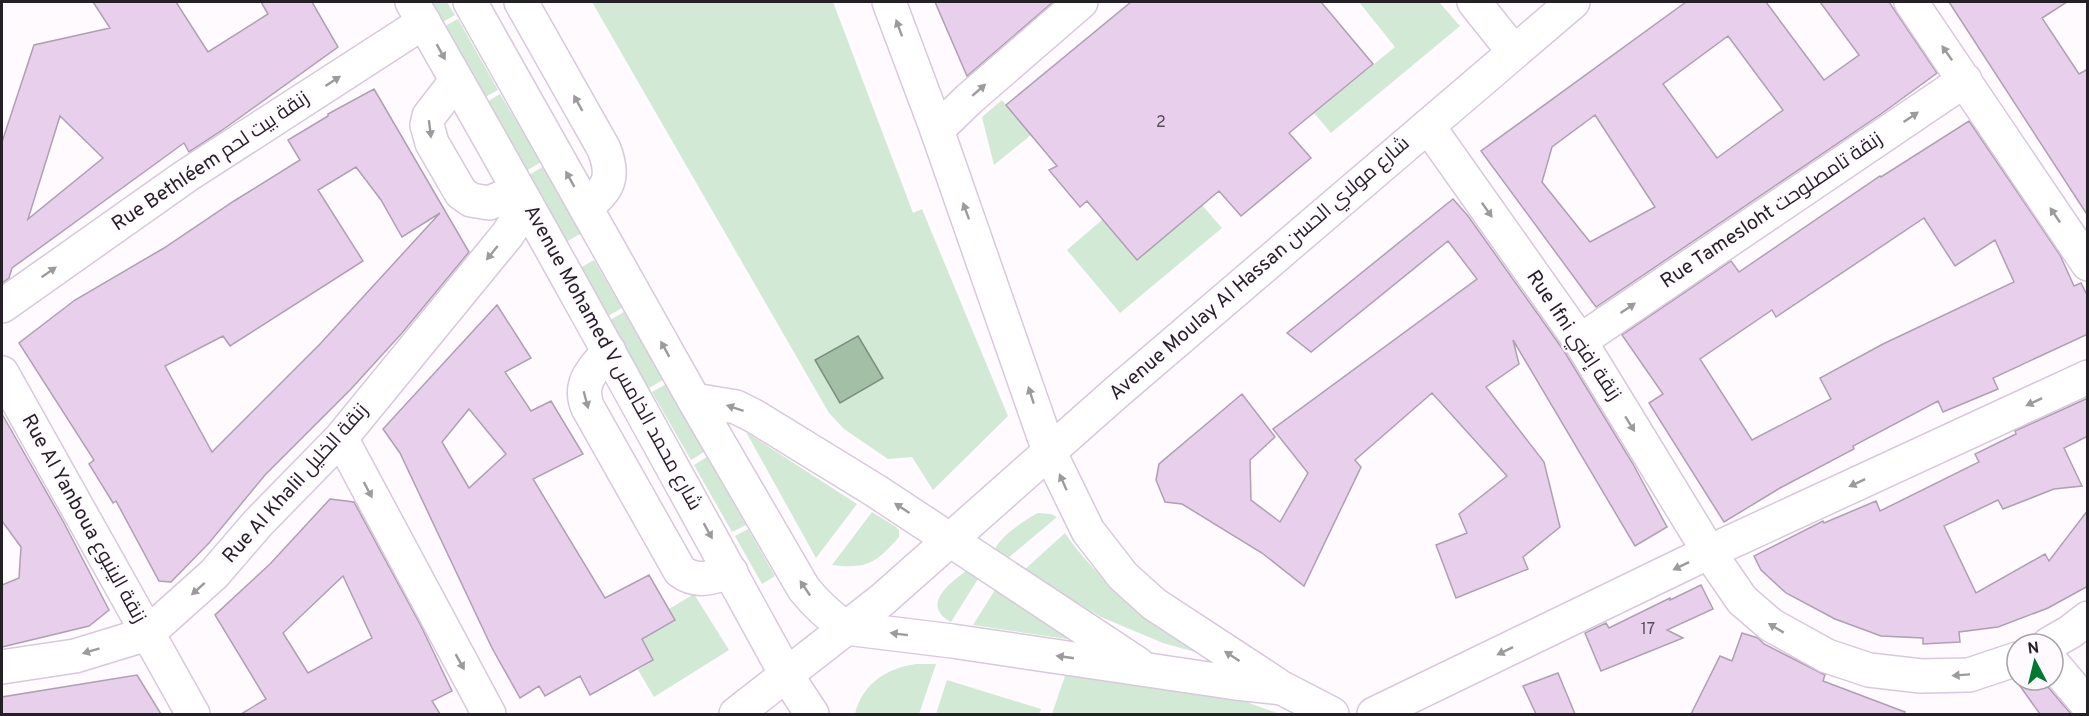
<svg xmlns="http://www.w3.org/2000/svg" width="2089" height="716" viewBox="0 0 2089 716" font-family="Overpass,Cairo,sans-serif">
<rect width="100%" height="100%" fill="#fefafe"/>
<!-- green -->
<path fill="#d2e9d5" d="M429,2H447L455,15L441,23Z
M592,2H833L913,213L922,209L1008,416L933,490L912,457L888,459L844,429L829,413Z
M1359,2H1439L1460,26L1331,133L1314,113L1395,47Z
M458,19L498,90L483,98L443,27Z
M500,94L541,162L526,171L485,103Z
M1002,100L1031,135L994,165L982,117Z
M544,166L582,233L566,242L529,175Z
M1202,205L1222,228L1120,313L1067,250L1103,219Z
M594,260L622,308L608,316L580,268Z
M624,312L663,380L649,388L610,320Z
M666,384L704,452L691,460L652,392Z
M746,432L857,504L816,558Z
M707,457L746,525L732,532L694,465Z
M872,512L896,527L899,530V537C875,564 867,569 832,565Z
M1038,513L1051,514L1057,517L1007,559L995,550C997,539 1027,518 1038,513Z
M748,529L775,576L762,584L735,536Z
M1065,533C1099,583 1148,616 1195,652L1163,643L1101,617L1023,571Z
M966,571L978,579L951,622C920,605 950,583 966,571Z
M995,590L1080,641L973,625Z
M694,594L729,650L654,697L638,670L653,660L642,639L674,620L669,609Z
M916,664H936L919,714H855C862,684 887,668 916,664Z
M1067,670L1235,698L1280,714H1052Z
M947,680L1041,709L1039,714H936Z"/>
<!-- water -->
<path fill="#a3bfa6" stroke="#7d8f80" stroke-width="1.5" d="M858,336L883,378L840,403L815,360Z"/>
<!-- building -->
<path fill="#e8d0ed" stroke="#af9fb2" stroke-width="1.5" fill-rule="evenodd" d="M93,2H176L208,52L268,14L261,2H312L338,47L221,131L189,152L184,143L12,268L9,278L2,283V142L34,45L110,28ZM60,116L103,158L28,219Z
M935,2H1053L967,76Z
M1131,2H1321L1373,64L1289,133L1311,158L1241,216L1219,191L1137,260L1087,201L1080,207L1049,170L1057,166L1006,105Z
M1686,2H1766L1824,80L1859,55L1820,2H1889L1937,73L1881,114L1596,307L1481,151ZM1728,36L1783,110L1717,158L1663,84ZM1595,115L1655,207L1590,242L1542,182L1552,147Z
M1949,2H2067L2042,18L2079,74L2088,69V216Z
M374,89L469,252L402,333L351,389L265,475L209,543L171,582L159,581L116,501L113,503L89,464L94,460L19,343L75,300L164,248L234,201L300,160L288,140L328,116V114ZM356,167L381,200L402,237L440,213L320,344L212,452L165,366L223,336L230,346L363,261L318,190Z
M1969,121L2060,255L2074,286L2081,283L2088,297V334L1993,378L1998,389L1943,412L1938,401L1853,446L1854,449L1780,488L1724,522L1649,403L1663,394L1622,335L1731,261L1739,272L1880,176L1881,177ZM1924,218L1955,266L1995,240L2014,282L1883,344L1820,378L1831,399L1752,440L1700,359L1772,310L1776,317Z
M1453,199L1468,216L1564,351L1633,464L1667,527L1635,546L1513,340L1519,364L1486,387L1544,462L1560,527L1523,557L1528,569L1456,598L1436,545L1467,533L1459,514L1507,476L1432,393L1355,460L1361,467L1304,586L1262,553L1182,504L1165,502L1156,480L1159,464L1242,394L1275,437L1250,460L1251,500L1280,522L1308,473L1273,429L1477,279L1448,241L1311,352L1287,333Z
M497,305L531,358L505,372L531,411L551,401L583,454L533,479L605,598L649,575L675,620L642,639L653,660L590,695L580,676L545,696L539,686L520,698L492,648L400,453L383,429ZM469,409L506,454L469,488L442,442Z
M2088,398V436L2064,448L2082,486L2054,489L2003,509L1998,500L1944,526L1976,593L2045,554L2049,561L2088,510V586L2048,608L1998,627L1959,632L1960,642L1923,644V638L1881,636L1835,619L1786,593L1761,570L1754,556L1823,521L1824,523L1876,501L1880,511L1979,462L1975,454L2016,434L2015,431Z
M2,414L64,523L109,610L89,626L2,647V585L19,578L21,547L2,521Z
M330,499L354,502L421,626L452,691L432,701L440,714H241L266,699L215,615L270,564ZM343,576L372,638L308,673L283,633Z
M1701,585L1713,609L1667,630L1683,638L1601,671L1585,633L1606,623L1609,628L1670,598V600Z
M1742,633L1758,638L1764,644L1825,675L1823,681L1905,712L1904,714H1691L1720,656L1732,661Z
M1558,673L1575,714H1536L1523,686Z
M137,675L161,714H2V697Z
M2015,679L2042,680L2071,714H2040Z"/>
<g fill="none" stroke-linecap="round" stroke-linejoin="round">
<defs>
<path id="minor" d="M521,2L604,149C615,178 609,188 586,207
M1474,2L1514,52
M1911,2L2088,264
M456,81L429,116L427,125L432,143L461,193L471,200L489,203L518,191
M1428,126L1580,341L1709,552L1742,600L1771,625L1827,656L1869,670L1921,676L1969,675L2017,659
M937,130L969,99L1081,2
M2,306L186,176L424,22
M1580,341L1965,80
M609,351C594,368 577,383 588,408L680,571C697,584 712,577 731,572
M2,373L193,714
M341,438L489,714
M2049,644L2070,632L2088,618
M2053,664L2088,705
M2,667L75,656L147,634L214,574L258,523L341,438L508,234L526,205
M1374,714L1709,552L2088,377"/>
<path id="major" d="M412,2C540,225 663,450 787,676L812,714
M470,2L694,400L804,589C817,605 830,617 846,628L952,641L1236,683L1282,688L1332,714
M889,2L937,130L1049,451L1088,531L1123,576L1154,604L1276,684
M694,400L736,407L754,416L876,491L1138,664
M736,714L882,600L1118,391L1573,2"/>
</defs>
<!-- minor casing -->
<use href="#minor" stroke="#d9c8dc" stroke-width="36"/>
<!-- major casing -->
<use href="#major" stroke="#d9c8dc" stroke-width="36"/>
<!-- minor -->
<use href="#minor" stroke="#fff" stroke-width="33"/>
<!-- major -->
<use href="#major" stroke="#fff" stroke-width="33"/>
</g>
<!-- one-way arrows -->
<defs><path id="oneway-solid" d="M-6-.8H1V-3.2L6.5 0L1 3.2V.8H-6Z" transform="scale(1.5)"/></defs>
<g fill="#9d9a9d">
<use href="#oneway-solid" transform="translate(899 28) rotate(-110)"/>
<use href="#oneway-solid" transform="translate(441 52) rotate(61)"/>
<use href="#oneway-solid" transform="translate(1947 53) rotate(-125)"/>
<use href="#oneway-solid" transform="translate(333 81) rotate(-33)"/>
<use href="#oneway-solid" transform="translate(979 90) rotate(-41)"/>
<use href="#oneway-solid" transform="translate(578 103) rotate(-119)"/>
<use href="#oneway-solid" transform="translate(1911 117) rotate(-34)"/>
<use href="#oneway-solid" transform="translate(430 129) rotate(83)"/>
<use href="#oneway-solid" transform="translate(570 179) rotate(-119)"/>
<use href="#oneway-solid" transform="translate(1487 210) rotate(55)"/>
<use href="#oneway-solid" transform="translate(966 211) rotate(-110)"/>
<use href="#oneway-solid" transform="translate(2055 215) rotate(-124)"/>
<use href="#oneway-solid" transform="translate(492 253) rotate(129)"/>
<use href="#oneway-solid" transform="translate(49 272) rotate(-35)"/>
<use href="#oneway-solid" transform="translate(1628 308) rotate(-34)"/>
<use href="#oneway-solid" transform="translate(665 349) rotate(-119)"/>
<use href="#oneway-solid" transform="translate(1031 395) rotate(-108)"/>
<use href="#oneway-solid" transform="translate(586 400) rotate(75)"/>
<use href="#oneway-solid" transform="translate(2034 402) rotate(155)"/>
<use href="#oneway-solid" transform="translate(735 408) rotate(-162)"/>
<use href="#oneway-solid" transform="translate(1630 424) rotate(58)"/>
<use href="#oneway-solid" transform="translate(1063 482) rotate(-114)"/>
<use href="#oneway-solid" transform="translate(1857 483) rotate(155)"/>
<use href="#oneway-solid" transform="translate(368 490) rotate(62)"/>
<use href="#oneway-solid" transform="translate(902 508) rotate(-147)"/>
<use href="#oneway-solid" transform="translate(708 531) rotate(61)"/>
<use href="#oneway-solid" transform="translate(1681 566) rotate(154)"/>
<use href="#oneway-solid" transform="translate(805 588) rotate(-124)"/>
<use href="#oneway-solid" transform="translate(198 589) rotate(138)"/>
<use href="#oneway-solid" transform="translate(1776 628) rotate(-149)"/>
<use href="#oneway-solid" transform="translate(899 634) rotate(-173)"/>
<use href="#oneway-solid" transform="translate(91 651) rotate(163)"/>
<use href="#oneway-solid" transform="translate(1505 651) rotate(154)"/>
<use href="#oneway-solid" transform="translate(1232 656) rotate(-147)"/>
<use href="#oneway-solid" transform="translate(1065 657) rotate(-172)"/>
<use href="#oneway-solid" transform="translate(460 662) rotate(61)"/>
<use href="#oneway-solid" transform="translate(1961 675) rotate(176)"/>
</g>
<g text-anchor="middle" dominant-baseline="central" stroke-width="4.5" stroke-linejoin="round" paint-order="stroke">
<!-- number labels -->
<g font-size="16" fill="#564b58">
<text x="1161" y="123">2</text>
<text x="1648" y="630">17</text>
</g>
<!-- street labels -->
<g font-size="20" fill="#251f26" stroke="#fefafe">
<text transform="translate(211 162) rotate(-34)">Rue Bethléem زنقة بيت لحم</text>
<text transform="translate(1772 211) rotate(-34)">Rue Tamesloht زنقة تامصلوحت</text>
<text transform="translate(1260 269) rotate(-41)">Avenue Moulay Al Hassan شارع مولاي الحسن</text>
<text transform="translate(1573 336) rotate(56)">Rue Ifni زنقة إفني</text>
<text transform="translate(612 358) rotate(61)">Avenue Mohamed V شارع محمد الخامس</text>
<text transform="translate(296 484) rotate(-48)">Rue Al Khalil زنقة الخليل</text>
<text transform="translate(83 519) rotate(61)">Rue Al Yanboua زنقة الينبوع</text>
</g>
</g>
<!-- border -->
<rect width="2089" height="716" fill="none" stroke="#251f26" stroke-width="6"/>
<!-- north arrow -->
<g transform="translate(2035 662) rotate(353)"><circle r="28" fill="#fefafe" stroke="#a7a2a8" stroke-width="1.5"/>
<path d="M0-4.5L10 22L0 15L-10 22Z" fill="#007930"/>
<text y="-9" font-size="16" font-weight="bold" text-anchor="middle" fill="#251f26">N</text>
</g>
</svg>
